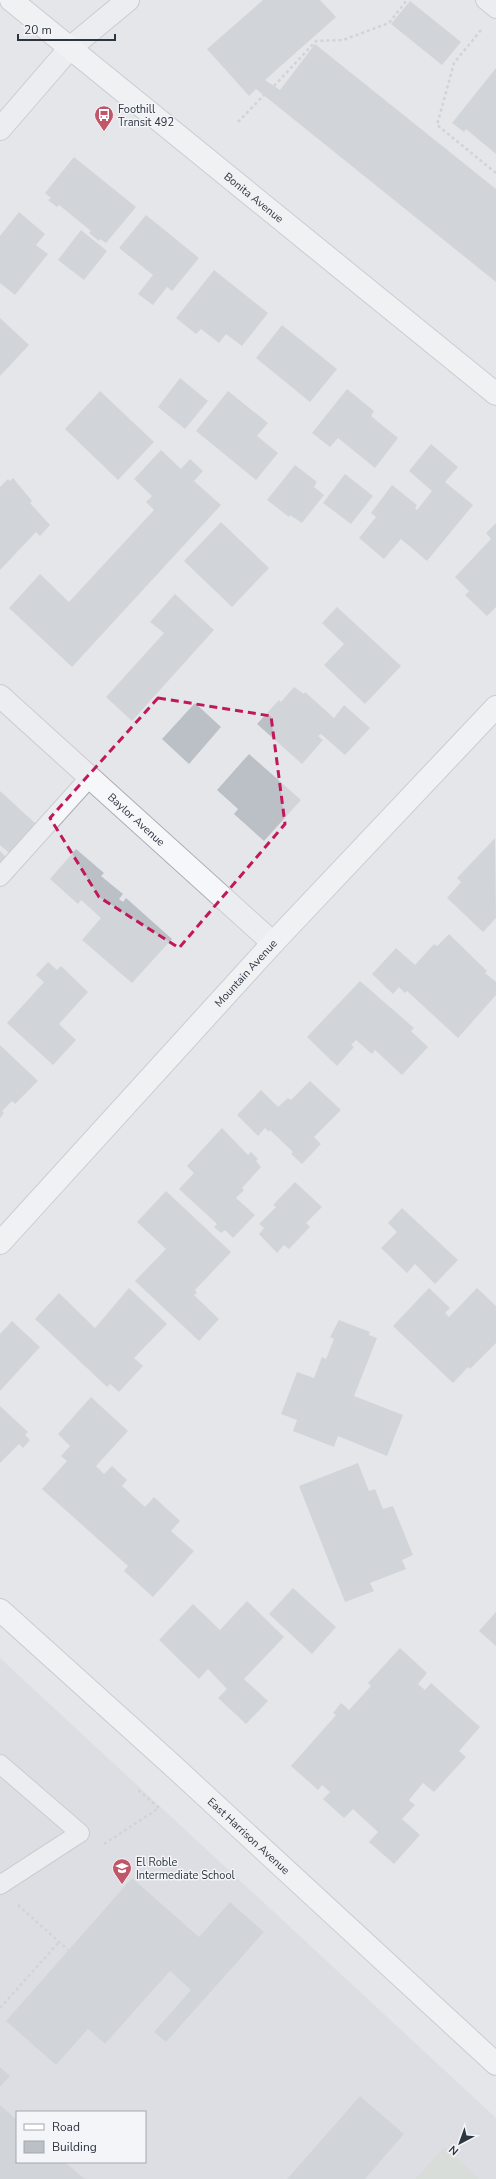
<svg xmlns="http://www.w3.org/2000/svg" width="496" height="2179" viewBox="0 0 496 2179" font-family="'Nunito Sans',sans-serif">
<rect width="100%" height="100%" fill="#e4e6ea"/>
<!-- built -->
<path fill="#d2d6dc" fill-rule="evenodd" d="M0,1658L496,2118V2179H0ZM17,2112H145V2162H17Z"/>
<!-- green -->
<path fill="#c9d3c6" d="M445,2147L479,2179H415Z"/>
<!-- building -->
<path fill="#bbc0c6" d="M263,0H320L336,17L265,80L280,90L315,44L496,189V282L256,89L249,96L207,49Z
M410,1L461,42L442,65L391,24Z
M496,68V154L466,129L464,132L452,123Z
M74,157L136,207L106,243L100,239L99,241L89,233L91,231L59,205L57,207L48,200L51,198L45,193Z
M19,212L45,234L36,245L48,254L15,295L0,283V236Z
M146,215L199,258L172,291L167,287L153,305L138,294L153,275L119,248Z
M81,230L107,251L84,280L58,260Z
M214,270L268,313L242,346L226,334L219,343L201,329L196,334L176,318Z
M0,318L29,345L0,376Z
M282,325L337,369L310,402L256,358Z
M180,378L208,401L185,429L158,407Z
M347,389L374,411L371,416L398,438L375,468L338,438L330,447L312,433Z
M100,391L154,442L118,480L65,429Z
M228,391L268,423L257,436L278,453L256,480L196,431Z
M431,444L458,467L445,482L473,505L427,561L401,539L384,559L359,538L376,517L371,513L392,485L417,505L415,508L417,510L432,491L409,471Z
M161,450L181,469L190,459L203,471L194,481L221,505L72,667L9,608L40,574L69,602L154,510L146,502L152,496L134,479Z
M295,465L317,482L314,487L324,495L302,523L290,515L289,517L267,500Z
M345,474L373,496L351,524L323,503Z
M13,478L32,501L30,503L50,525L40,536L36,532L0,570V487L8,479L10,481Z
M221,522L269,568L232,607L184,561Z
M496,523V607L487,616L465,595L469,591L455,577L491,539L486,533Z
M175,594L214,630L132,721L106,697L164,633L150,622Z
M337,607L401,666L365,704L324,665L344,644L322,623Z
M294,687L304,694L305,692L334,718L344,705L370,728L345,755L321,734L318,736L323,740L302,764L257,724L279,700L281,702Z
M195,703L221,727L189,764L162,739Z
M249,754L301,800L264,841L234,814L238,809L217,790Z
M0,791L36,824L9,853L0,845Z
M495,838L496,918L483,932L447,898L461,882L457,878Z
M76,849L104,873L101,876L123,894L119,899L123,902L126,898L172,939L132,983L82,940L101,918L81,900L78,904L50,879Z
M0,851L7,858L0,865Z
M449,934L487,971L485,973L496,982V995L458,1038L407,991L405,993L399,987L393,994L372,974L396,948L415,965L434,944L437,946Z
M48,962L57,970L61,966L88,992L59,1024L76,1040L53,1065L7,1023L44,982L36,975Z
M360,981L414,1028L411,1031L428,1047L402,1075L375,1050L372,1054L356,1040L351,1045L354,1047L337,1066L307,1037Z
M0,1045L38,1081L15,1104L12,1101L2,1111L4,1113L0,1118Z
M310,1081L341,1110L314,1137L321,1144L302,1164L291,1154L293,1152L270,1130L269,1132L265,1128L258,1136L237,1115L261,1090L278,1107L288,1098L291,1100Z
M222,1128L248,1155L251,1152L258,1159L256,1161L261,1167L242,1188L244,1190L236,1198L255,1215L233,1238L225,1230L221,1233L214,1227L217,1224L179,1189L194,1173L187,1166Z
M295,1182L322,1207L306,1223L310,1227L289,1249L284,1245L277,1253L259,1234L264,1228L259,1224L276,1207L273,1205Z
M166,1191L231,1252L195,1290L197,1293L194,1295L219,1319L199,1341L135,1281L166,1249L137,1222Z
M402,1208L458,1260L435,1284L415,1264L407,1273L381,1248L397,1232L388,1223Z
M129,1288L167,1324L134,1358L143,1366L119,1392L110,1384L107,1387L35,1319L59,1293L95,1328Z
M429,1288L450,1308L445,1313L449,1317L477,1288L496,1306V1343L470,1369L468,1367L453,1383L393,1326Z
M339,1320L370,1332L369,1335L377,1338L354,1396L403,1415L387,1456L338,1436L334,1447L293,1431L297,1420L281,1414L297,1372L314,1378L322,1357L326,1359L334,1339L330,1337Z
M12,1321L40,1347L0,1391V1334Z
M91,1397L128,1431L96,1466L104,1474L112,1466L127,1480L122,1486L145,1507L154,1497L180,1521L171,1531L194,1551L153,1597L124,1571L128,1566L42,1489L67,1461L61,1456L70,1446L58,1434Z
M0,1406L28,1432L25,1435L30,1440L23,1448L19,1444L0,1463Z
M358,1463L369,1491L375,1489L383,1509L393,1506L413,1555L402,1560L406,1569L370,1583L374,1591L345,1602L299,1486Z
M293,1588L336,1627L312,1654L269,1614Z
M247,1601L284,1637L244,1679L268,1701L246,1724L218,1698L227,1689L208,1669L199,1679L159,1640L193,1604L220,1630Z
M496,1612V1646L479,1631Z
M400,1648L427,1673L418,1684L425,1690L431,1683L480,1727L459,1751L466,1757L434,1792L423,1783L409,1800L415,1805L402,1819L420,1835L394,1864L369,1842L378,1832L353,1809L344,1818L323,1799L330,1792L322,1785L318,1790L291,1766L336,1715L333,1713L341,1703L349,1710L371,1686L368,1683Z
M132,1878L199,1937L230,1902L264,1932L166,2042L154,2032L191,1990L170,1971L105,2044L88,2029L56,2065L6,2021Z
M0,2067L10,2076L0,2087Z
M360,2096L404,2134L365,2179H287Z
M0,2105L17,2120V2162H65L85,2179H0Z"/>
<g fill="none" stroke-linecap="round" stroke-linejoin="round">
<defs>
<path id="lane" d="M485,0L496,9
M0,877L90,777
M0,1764L80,1833L0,1885"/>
<g id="street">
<path d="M0,129L70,48L128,0"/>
<path id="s1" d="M0,696L273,943"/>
</g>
<g id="secondary">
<path id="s2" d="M11,0L496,394"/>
<path id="s3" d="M0,1243L273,943L496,707"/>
<path id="s4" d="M0,1610L172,1765L496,2064"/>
</g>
</defs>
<!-- lane casing -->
<use href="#lane" stroke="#a9adb4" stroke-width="20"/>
<!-- street casing -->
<use href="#street" stroke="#a9adb4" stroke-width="24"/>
<!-- secondary casing -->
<use href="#secondary" stroke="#a9adb4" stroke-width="24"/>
<!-- path -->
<path stroke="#babdc2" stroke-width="2.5" stroke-dasharray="3 3" stroke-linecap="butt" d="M481,30L454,63L437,125L496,173
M274,86L316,41L343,40L389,23L407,0
M238,122L264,95
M104,1844L159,1808L138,1790
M18,1905L68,1950
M0,2008L59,1942"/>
<!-- lane -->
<use href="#lane" stroke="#f6f7f9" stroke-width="18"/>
<!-- street -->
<use href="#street" stroke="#f6f7f9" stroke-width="22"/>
<!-- secondary -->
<use href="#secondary" stroke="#fff" stroke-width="22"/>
</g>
<!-- marked area -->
<path d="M0 0H496V2179H0ZM158,698L271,716L285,824L179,948L99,897L50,818Z" fill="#e4e6ea" fill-opacity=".55" fill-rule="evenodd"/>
<path fill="none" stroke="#c2185b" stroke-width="3" stroke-dasharray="8 5" stroke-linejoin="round" d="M158,698L271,716L285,824L179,948L99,897L50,818Z"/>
<!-- icons -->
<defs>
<symbol id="bus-pin" viewBox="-11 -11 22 30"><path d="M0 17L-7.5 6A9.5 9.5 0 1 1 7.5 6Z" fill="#c15669" stroke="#f3f5f8"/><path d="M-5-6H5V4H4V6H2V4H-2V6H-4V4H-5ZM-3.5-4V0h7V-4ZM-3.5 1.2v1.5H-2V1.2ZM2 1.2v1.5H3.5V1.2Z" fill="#fff"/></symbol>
<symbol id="school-pin" viewBox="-11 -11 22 30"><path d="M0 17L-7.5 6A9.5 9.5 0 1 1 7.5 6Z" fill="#c15669" stroke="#f3f5f8"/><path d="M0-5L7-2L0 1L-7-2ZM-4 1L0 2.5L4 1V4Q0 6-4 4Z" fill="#fff"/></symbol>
</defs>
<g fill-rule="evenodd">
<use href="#bus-pin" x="93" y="104" width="22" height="30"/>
<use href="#school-pin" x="111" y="1857" width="22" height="30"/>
</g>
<g text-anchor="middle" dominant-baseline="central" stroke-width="3" stroke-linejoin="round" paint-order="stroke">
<!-- poi labels -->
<g font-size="11" fill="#2d3541" stroke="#f3f5f8" text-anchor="start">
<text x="118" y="109">Foothill<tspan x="118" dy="13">Transit 492</tspan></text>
<text x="136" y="1862">El Roble<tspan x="136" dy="13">Intermediate School</tspan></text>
</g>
<!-- street labels -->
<g font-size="11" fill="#2d3541" stroke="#f3f5f8">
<text stroke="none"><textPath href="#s2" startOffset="313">Bonita Avenue</textPath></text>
<text stroke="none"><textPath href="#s1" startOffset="184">Baylor Avenue</textPath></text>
<text stroke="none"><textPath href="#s3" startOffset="365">Mountain Avenue</textPath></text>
<text stroke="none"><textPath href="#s4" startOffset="336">East Harrison Avenue</textPath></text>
</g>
</g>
<!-- legend -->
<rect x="16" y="2111" width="130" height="52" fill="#f3f5f8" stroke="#a4a8af"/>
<rect x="24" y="2124" width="20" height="6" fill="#ffffff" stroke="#a4a8af"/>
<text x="52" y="2131" font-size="12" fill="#2d3541">Road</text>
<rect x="24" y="2141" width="20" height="12" fill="#bbc0c6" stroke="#a4a8af"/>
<text x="52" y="2151" font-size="12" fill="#2d3541">Building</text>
<!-- north arrow -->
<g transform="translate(460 2143) rotate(221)" stroke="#f3f5f8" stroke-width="3" paint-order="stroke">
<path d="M0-3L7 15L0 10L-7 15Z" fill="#2d3541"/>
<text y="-6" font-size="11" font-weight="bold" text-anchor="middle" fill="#2d3541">N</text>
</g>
<!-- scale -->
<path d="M18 34v6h97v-6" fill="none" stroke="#2d3541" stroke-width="2"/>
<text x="24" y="34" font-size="12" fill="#2d3541" stroke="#f3f5f8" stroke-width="3" paint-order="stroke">20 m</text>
</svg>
